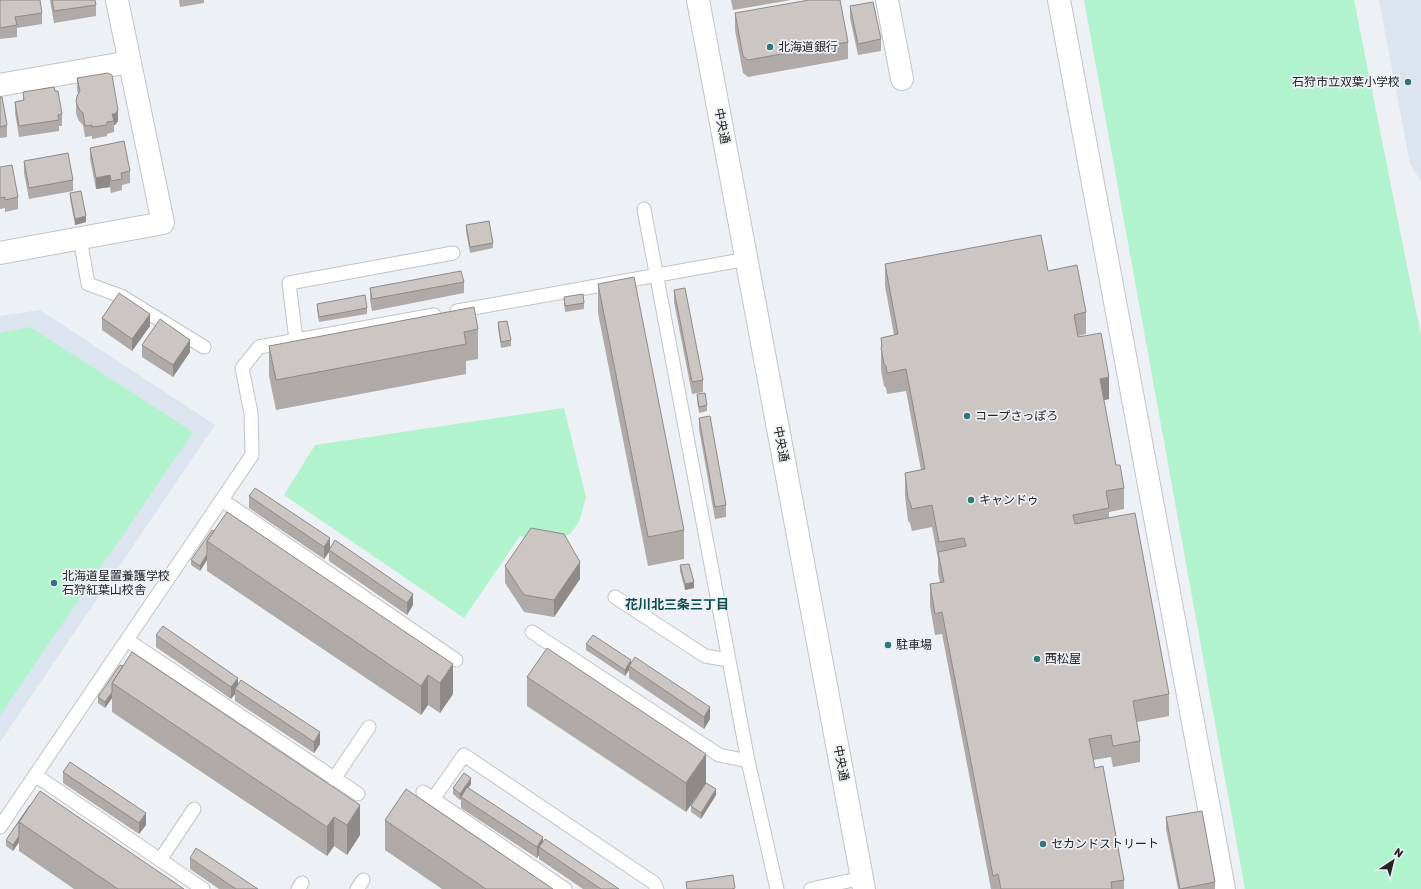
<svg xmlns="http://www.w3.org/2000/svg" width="1421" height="889" viewBox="0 0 1421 889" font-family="Rubik,'Noto Sans JP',sans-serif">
<rect width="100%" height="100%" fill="#edf0f5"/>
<!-- built -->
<path fill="#dce4ef" d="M1379,0H1421V181L1410,164Z
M40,310L215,425L0,742V316Z"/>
<!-- green -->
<path fill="#b1f3cc" d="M1084,0H1354L1421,336V889H1245Z
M30,327L193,432L0,715V333Z
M564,408L586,497L579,522L570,534L556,540L534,541L520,536L464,618L284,495L315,445Z"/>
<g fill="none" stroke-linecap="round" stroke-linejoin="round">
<defs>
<path id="service" d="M644,209L748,761L777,889
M80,238L88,284L121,296L204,347
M457,311L747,259
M296,340L289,283L453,253
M222,500L456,660
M615,597L705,656L729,660
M532,632L719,755L748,761
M127,640L358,794
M35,775L203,889
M334,779L369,727
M423,792L565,889
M433,799L464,755L654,883L657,889
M0,827L252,455L251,413L242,368L259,347L434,315
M160,860L194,809
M298,889L302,883
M357,889L363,880
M811,889L862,878"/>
<path id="minor" d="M887,0L902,79
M1059,0L1224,889
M0,85L130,62
M0,253L163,223L117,0"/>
<path id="tertiary" d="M698,0L864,889"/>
</defs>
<!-- service casing -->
<use href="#service" stroke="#c1c4c9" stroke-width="15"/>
<!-- minor casing -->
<use href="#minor" stroke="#c1c4c9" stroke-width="24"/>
<!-- tertiary casing -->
<use href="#tertiary" stroke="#c1c4c9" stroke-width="24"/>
<!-- service -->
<use href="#service" stroke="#fff" stroke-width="13"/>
<!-- minor -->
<use href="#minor" stroke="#fff" stroke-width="22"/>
<!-- tertiary -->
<use href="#tertiary" stroke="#fff" stroke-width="22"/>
</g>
<!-- wall -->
<path fill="#afa9a8" d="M0,0L42,13V24L17,28V37L0,39Z
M50,0H95L96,5V16L54,23Z
M179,0H204V3L180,7Z
M731,0H791L733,10Z
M850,6L881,39V51L858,55L850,18Z
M735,13L848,42V59L748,77L743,73L735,30Z
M77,78L118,121L115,125H114V132L107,134V136L92,139V136L85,137L83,125L79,121L76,114V102L78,94L77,90Z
M55,91L62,114V126H59V131L19,137L15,113V102L23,100V92Z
M0,97L7,125V137L0,138Z
M90,148L130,171V183L122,185V190L111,193L110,187L96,189L90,159Z
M24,161L73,180V191L29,199L24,173Z
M0,167L18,197V209L5,212V208L0,209Z
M70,193L86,222L75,225L70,199Z
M466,225L493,243V248L470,253L466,231Z
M885,264L1048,271L1086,312V334L1078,336L1109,399L1104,400L1116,465L1124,488V509L1109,512V518L1169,694V716L1137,722L1140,741V762L1113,767L1111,757L1093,760L1095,768L1124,880V889H991L942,634L935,635L930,606V584L940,583L938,573V559L932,527L912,531L910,523L908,521L905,495V473L921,470L906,391L887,394L886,388L884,386L881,370V338L894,335L885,286Z
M464,282V293L372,311L370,300V288Z
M598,284L684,530V559L648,566L598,313Z
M674,290L703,380V392L692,394L674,302Z
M564,297L584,303V309L565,312Z
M317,304L367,308V314L319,322L317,310Z
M102,318L150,326L132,351L102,330Z
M498,322L511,340V346L501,348L498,328Z
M478,329V359L466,361V374L276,410L269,376V346Z
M142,345L190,352L173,377L142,357Z
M697,394L707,405V411L699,413L697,400Z
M699,418L726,505V517L715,519L699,429Z
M249,496L330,547L413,605L407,615L329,561V552L324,559L249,508Z
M227,512L453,694L440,713L428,705L421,715L207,571V560L200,571L191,565V560L214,531Z
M680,565L694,588L685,590L680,571Z
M505,566L580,579L554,617L524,612L505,583Z
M156,635L238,685L320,744L314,753L235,701V694L231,699L156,647Z
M586,644L631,662L710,719L704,729L629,678V670L625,676L586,650Z
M132,652L360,835L347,855L334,846L327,856L112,712V698L105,708L98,703V697L123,666Z
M527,677L706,783L686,812L527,706Z
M63,772L146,825L139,834L63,783Z
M471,784L468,788L543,841L619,889H583L539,859V855L537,858L461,808V799L460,800L453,794V788Z
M716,795L701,819L691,812V806Z
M30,805L184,889H74L19,851V842L13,851L6,846V840Z
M1166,817L1215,882V889H1178L1166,829Z
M385,820L553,889H442L385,850Z
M190,858L258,889H219L190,869Z"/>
<!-- shaded-wall -->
<path fill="#8e8a88" d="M118,110V121L115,125H114V121L112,114Z
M110,175V187L96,189V178Z
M86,216V222L75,225V219Z
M150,314V326L132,351V339Z
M190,340V352L173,377V365Z
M1109,377V399L1100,401V379Z
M330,538V550H329V552L324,559V547Z
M207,554V560L200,571V566Z
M580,562V579L554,617V600Z
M694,582V588L685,590V584Z
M413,594V605L407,615V603Z
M631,660V666H629V670L625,676V670Z
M453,664V694L440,713V683Z
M428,675V705L421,715V686Z
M238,678V690L235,689V694L231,699V687Z
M112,692V698L105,708V702Z
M710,707V719L704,729V717Z
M320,732V744L314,753V742Z
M706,754V783L686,812V783Z
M471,778V784L462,797H461L460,800V794Z
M716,789V795L701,819V813Z
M360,805V835L347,855V825Z
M146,813V825L139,834V823Z
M334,817V846L327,856V827Z
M19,836V842L13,851V845Z
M543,837V849L539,847V855L537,858V847Z"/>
<!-- building -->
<path fill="#cbc5c3" stroke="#8e8a88" d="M0,0H40L42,13L15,17L17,25L0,28Z
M52,0H95L96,5L54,11Z
M809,0H840L848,42L748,60L743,56L735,13Z
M873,2L881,39L858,44L850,6Z
M108,73L112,75L118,110L115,114H112L114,121L107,122V125L92,127V125L85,126L83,113L79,109L76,102L77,96L80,91L77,78Z
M54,87L55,91H58L62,114L58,115L59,120L19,126L15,102L24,100L23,92Z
M0,97H2L7,125L0,127Z
M124,141L130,171L121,173L122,179L111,181L110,175L96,178L90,148Z
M68,153L73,180L29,188L24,161Z
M12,165L18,197L5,200V197L0,198V167Z
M81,191L86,216L75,219L70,193Z
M489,221L493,243L470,247L466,225Z
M1041,235L1048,271L1077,265L1086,312L1074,315L1078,337L1101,333L1109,377L1100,379L1116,465H1120L1124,488L1106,491L1109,508L1073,515L1075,524L1135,513L1169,694L1133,701L1140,741L1113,746L1111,735L1089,739L1095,768L1103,766L1124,880L1111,882L1112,889H1001L998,874L993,876L942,612L935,614L930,584L944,582L938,552L966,546L964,538L939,542L932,505L912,509L910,502L908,499L905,473L925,469L906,369L887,373L886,366L884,364L881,348L882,346L881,338L898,334L885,264Z
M461,271L464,282L372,299L370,288Z
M634,277L684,530L648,537L598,284Z
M685,288L703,380L692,382L674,290Z
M119,293L150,314L132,339L102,318Z
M583,294L584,303L565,306L564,297Z
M365,295L367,308L319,317L317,304Z
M474,307L478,329L464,332L466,344L276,380L269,346Z
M160,319L190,340L173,365L142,345Z
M507,321L511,340L501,342L498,322Z
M705,393L707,405L699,407L697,394Z
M710,416L726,505L715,507L699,418Z
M255,488L330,538L324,547L249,496Z
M227,512L453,664L440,683L428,675L421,686L207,541Z
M531,528L564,534L580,562L554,600L524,595L505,566Z
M212,530L214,531L207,541V554L200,566L191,560Z
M335,540L413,594L407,603L329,550Z
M689,564L694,582L685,584L680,565Z
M163,626L238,678L231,687L156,635Z
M593,635L631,660L625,670L586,644Z
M547,648L706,754L686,783L527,677Z
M132,652L360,805L347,825L334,817L327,827L112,683Z
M635,657L710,707L704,717L629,666Z
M120,665L123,666L112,683V692L105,702L98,697Z
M241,680L320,732L314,742L235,689Z
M70,762L146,813L139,823L63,772Z
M464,773L471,778L460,794L453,788Z
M706,783L716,789L701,813L691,806Z
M467,787L543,837L537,847L461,797Z
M406,789L553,889H486L385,820Z
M40,791L184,889H118L19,822Z
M30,805L19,822V836L13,845L6,840Z
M1202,811L1215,882L1180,889L1166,817Z
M545,839L619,889H601L539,847Z
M196,848L258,889H236L190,858Z
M733,875L735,888L732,889H687L686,882Z"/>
<!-- markers -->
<g fill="#2e7776" stroke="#edf0f5" stroke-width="1.5">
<circle cx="770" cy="47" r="4"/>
<circle cx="1408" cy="82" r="4"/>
<circle cx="967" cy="416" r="4"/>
<circle cx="971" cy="500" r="4"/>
<circle cx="54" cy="583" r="4"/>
<circle cx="888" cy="645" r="4"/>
<circle cx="1037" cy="659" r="4"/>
<circle cx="1043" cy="844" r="4"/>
</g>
<g text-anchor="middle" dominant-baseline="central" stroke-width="3.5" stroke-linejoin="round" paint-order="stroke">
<!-- poi labels -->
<g font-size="12" fill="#232426" stroke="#edf0f5" text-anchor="start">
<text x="778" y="47">北海道銀行</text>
<text x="1400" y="82" text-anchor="end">石狩市立双葉小学校</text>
<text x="975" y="416">コープさっぽろ</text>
<text x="979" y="500">キャンドゥ</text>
<text x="62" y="576">北海道星置養護学校<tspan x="62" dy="14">石狩紅葉山校舎</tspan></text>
<text x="896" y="645">駐車場</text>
<text x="1045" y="659">西松屋</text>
<text x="1051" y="844">セカンドストリート</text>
</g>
<!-- street labels -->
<g font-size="12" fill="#232426" stroke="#edf0f5">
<text transform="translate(722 126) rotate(79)">中央通</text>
<text transform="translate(781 444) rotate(79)">中央通</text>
<text transform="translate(841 763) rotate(79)">中央通</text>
</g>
<!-- neighbourhood labels -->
<g font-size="13" font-weight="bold" fill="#0f4d4c" stroke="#edf0f5">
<text x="677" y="604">花川北三条三丁目</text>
</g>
</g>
<!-- north arrow -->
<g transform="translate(1393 861) rotate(35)" stroke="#edf0f5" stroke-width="3" paint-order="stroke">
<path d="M0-3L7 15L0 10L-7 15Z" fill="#232426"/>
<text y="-6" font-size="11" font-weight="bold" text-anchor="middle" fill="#232426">N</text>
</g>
</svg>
